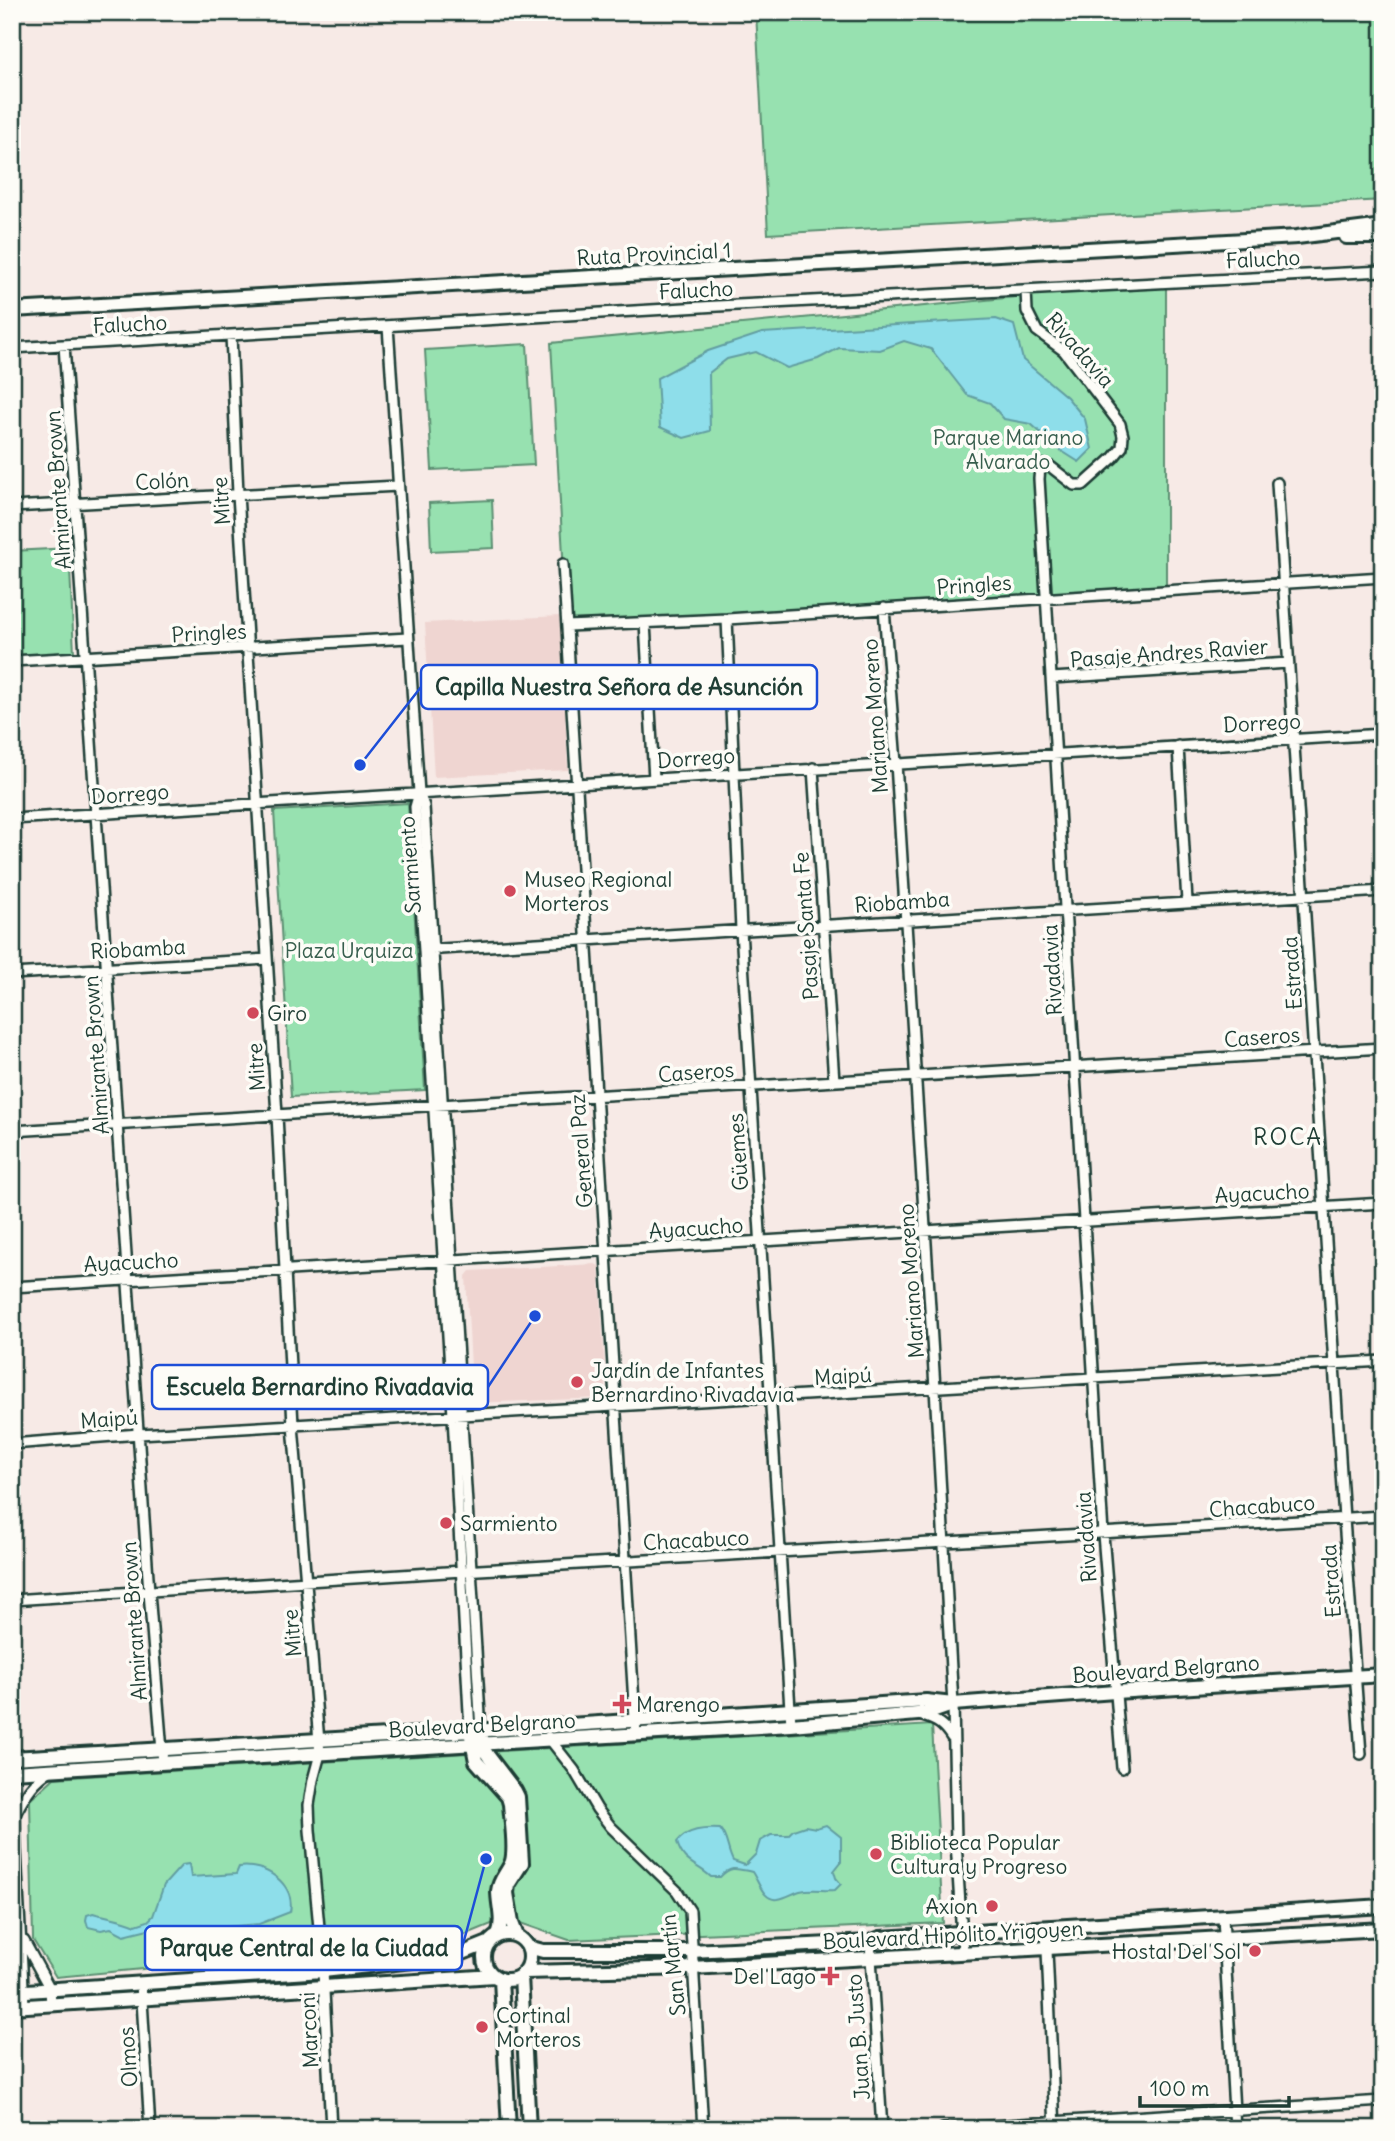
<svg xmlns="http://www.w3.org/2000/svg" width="1395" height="2141" viewBox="0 0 1395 2141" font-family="Delius,sans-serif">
<rect width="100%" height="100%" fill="#f7eae6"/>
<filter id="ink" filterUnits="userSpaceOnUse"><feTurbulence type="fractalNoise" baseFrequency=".0143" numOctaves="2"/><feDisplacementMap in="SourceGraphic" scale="14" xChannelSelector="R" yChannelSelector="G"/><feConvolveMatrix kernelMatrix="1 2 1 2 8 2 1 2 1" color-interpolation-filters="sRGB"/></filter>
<g filter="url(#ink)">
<!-- built -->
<path fill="#efd5d1" d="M560,616L568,770L434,777L425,623Z
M595,1264L599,1266L606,1392L603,1398L473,1403L466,1276L470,1271Z"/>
<!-- green -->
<path fill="#97e1b0" stroke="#5b8f72" stroke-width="2" d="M756,12H1383V200L768,234Z
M1166,282V590L567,626L551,343Z
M527,344L534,465L432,470L425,350Z
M492,500L494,548L431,551L429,503Z
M69,548L74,653L17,656L12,551Z
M408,803L425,1090L291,1097L274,811Z
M932,1725L943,1923L569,1940L506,1918L450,1941L56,1977L33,1940L30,1800L54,1778Z"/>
<!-- water -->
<path fill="#8edeea" stroke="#629ea1" stroke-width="2" d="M996,319L1014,325L1023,360L1067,397L1085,419L1092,449L1079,462L1060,450L1031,424L1004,419L990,403L967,395L931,349L904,341L880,350L839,348L818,359L787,368L756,352L727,359L709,373L710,431L684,438L660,427L657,378L708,351L762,333Z
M826,1825L841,1837V1862L834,1871L836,1878L841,1884L835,1890C823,1891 812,1888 800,1891C793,1893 786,1898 778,1899C763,1901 759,1882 752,1872C737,1869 732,1865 720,1877H711C696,1863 683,1864 677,1842C687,1829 704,1828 720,1829C728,1838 727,1850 733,1861L745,1865L756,1854L760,1841L771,1835H788L793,1830L805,1826L816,1828Z
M189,1864L191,1877L236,1874L239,1867C264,1863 296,1883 290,1912L259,1924L215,1928L193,1941L148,1929L124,1935L111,1928L101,1930L88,1927L86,1920L87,1915L93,1913C108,1917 122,1919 136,1925L148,1921L153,1916L164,1885L182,1865Z"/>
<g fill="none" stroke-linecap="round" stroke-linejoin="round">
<defs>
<path id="street" d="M1026,290L1027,311L1037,331L1064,351L1120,424L1123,436L1122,447L1113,458L1083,485H1074L1051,467L1043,465L1040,467L1039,479L1103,1534L1122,1768
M388,326L419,793L424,806L481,1731
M231,335L238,494L277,1115L293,1425L320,1754L313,1780L309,1805L310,1830L323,1971L331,2129
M64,345L149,1592L163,1763
M12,348L718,306L1383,271
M1277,483L1344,1519L1361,1754
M12,507L398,486
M563,564L636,1735
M884,608L896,763L935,1388L953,1704L956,1842L963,1952
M727,619L741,930L791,1725
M645,623L654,779
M567,626L727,619L1383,577
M12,661L408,638
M1052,678L1288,663
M1178,746L1187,902
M813,768L834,1081
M419,793L415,807L453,1416L470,1731
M12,819L1383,734
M424,950L1383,891
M12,974L267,959
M12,1131L1383,1048
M12,1287L1383,1203
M12,1444L139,1434L1383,1361
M12,1600L462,1571L1383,1516
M922,1716C937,1720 944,1725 952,1738
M548,1737L574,1770L597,1809L611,1827L677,1891L690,1911L703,2129
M12,1771L24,2006
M16,1812C26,1794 33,1781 51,1770
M1223,1917L1235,2129
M1046,1928L1055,2129
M24,1941L50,1989L51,2005
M870,1942L882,2129
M141,1984L150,2129
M943,2129L1383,2101"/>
<path id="secondary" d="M1346,237H1383
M12,310L1297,237L1383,226
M471,1736L476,1761L508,1797L510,1804C511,1820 516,1846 512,1861C509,1871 499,1879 498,1891C498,1906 504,1920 498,1935
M482,1737L485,1751L489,1757L515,1791L518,1797L522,1863L508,1885L507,1893L512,1923L517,1936
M12,1758L540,1727L926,1701L953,1704L1115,1692L1383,1675
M12,1772L791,1725L929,1713L949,1706
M484 1957a23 23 0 1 1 46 0a23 23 0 1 1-46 0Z
M528,1947L543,1951H691L870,1942L880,1938L1383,1906
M525,1972L692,1968L1383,1929
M521,1976L529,2129
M501,1979L509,2129
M12,1992L323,1971L440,1958L463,1953L488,1943
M12,2007L494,1976"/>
</defs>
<!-- street casing -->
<use href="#street" stroke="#1f3d34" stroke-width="14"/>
<!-- secondary casing -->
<use href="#secondary" stroke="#1f3d34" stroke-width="18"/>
<!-- street -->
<use href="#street" stroke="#fdfcf7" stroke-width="9"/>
<!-- secondary -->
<use href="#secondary" stroke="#fdfcf7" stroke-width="12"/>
</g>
</g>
<!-- markers -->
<g fill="#d1495b" stroke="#fdfcf7" stroke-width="2.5">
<circle cx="510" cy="891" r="7"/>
<circle cx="253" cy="1013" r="7"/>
<circle cx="577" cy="1382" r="7"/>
<circle cx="446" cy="1523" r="7"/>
<path d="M618.5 1693.5h7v7h7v7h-7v7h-7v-7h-7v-7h7z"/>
<circle cx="876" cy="1854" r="7"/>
<circle cx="992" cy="1906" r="7"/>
<circle cx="1255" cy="1951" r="7"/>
<path d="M826.5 1965.5h7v7h7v7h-7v7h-7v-7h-7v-7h7z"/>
<circle cx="482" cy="2027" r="7"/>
</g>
<g text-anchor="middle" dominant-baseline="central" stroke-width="7" stroke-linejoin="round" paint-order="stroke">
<!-- street labels -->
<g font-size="21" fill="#1f3d34" stroke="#fdfcf7">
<text transform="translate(654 254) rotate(-3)">Ruta Provincial 1</text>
<text transform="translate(1263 259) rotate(-3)">Falucho</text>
<text transform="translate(696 290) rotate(-3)">Falucho</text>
<text transform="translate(130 324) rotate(-3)">Falucho</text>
<text transform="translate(1080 350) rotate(49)">Rivadavia</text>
<text transform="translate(162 481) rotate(-3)">Colón</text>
<text transform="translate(58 490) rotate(-94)">Almirante Brown</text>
<text transform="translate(221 501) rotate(-94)">Mitre</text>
<text transform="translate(974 585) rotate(-4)">Pringles</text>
<text transform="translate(209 633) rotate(-3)">Pringles</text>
<text transform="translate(1169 653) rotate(-4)">Pasaje Andres Ravier</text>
<text transform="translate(875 716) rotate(-94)">Mariano Moreno</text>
<text transform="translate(1262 723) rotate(-3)">Dorrego</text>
<text transform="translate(696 758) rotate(-4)">Dorrego</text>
<text transform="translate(130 794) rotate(-4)">Dorrego</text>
<text transform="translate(410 865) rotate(-94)">Sarmiento</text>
<text transform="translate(902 902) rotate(-4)">Riobamba</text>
<text transform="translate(806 926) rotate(-94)">Pasaje Santa Fe</text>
<text transform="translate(138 949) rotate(-3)">Riobamba</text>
<text transform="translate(1052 970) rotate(-93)">Rivadavia</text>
<text transform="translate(1292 973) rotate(-94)">Estrada</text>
<text transform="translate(1262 1037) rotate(-4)">Caseros</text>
<text transform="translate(96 1055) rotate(-94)">Almirante Brown</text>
<text transform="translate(256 1067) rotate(-94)">Mitre</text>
<text transform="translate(696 1072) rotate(-4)">Caseros</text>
<text transform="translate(581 1151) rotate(-94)">General Paz</text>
<text transform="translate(738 1152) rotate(-94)">Güemes</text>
<text transform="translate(1262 1193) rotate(-3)">Ayacucho</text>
<text transform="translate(696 1228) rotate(-4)">Ayacucho</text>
<text transform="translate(131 1262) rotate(-3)">Ayacucho</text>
<text transform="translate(911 1281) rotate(-94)">Mariano Moreno</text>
<text transform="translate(843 1376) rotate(-3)">Maipú</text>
<text transform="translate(109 1419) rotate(-4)">Maipú</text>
<text transform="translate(1262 1506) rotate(-4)">Chacabuco</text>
<text transform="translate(1086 1537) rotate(-94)">Rivadavia</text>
<text transform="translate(696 1540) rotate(-3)">Chacabuco</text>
<text transform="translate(1331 1581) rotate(-94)">Estrada</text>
<text transform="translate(134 1621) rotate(-94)">Almirante Brown</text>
<text transform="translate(292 1633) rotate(-95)">Mitre</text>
<text transform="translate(1166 1669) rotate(-4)">Boulevard Belgrano</text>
<text transform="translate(482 1725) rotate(-3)">Boulevard Belgrano</text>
<text transform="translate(953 1935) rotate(-3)">Boulevard Hipólito Yrigoyen</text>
<text transform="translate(673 1965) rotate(-96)">San Martín</text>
<text transform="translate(309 2030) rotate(-93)">Marconi</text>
<text transform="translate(858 2037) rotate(-94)">Juan B. Justo</text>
<text transform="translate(128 2057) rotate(-94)">Olmos</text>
</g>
<!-- park labels -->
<g font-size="21" fill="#375e4d" stroke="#fdfcf7">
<text x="1008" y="437">Parque Mariano<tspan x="1008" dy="24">Alvarado</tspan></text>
<text x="349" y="950">Plaza Urquiza</text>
</g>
<!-- poi labels -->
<g font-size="21" fill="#1f3d34" stroke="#fdfcf7" text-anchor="start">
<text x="524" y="879">Museo Regional<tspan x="524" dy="24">Morteros</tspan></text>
<text x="267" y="1013">Giro</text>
<text x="591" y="1370">Jardín de Infantes<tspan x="591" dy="24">Bernardino Rivadavia</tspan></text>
<text x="460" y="1523">Sarmiento</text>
<text x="636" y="1704">Marengo</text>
<text x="890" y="1842">Biblioteca Popular<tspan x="890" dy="24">Cultura y Progreso</tspan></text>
<text x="978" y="1906" text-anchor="end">Axion</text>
<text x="1241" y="1951" text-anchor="end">Hostal Del Sol</text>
<text x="816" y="1976" text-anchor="end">Del Lago</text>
<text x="496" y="2015">Cortinal<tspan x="496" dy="24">Morteros</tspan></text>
</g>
<!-- neighbourhood labels -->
<g font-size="23" letter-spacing="2" fill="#1f3d34" stroke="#fdfcf7">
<text x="1288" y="1136">ROCA</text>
</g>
</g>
<!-- callouts -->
<path fill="none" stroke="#1d4ed8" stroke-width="2.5" d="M360 765L421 687M535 1316L488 1387M486 1859L462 1948"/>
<g fill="#1d4ed8" stroke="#fdfcf7" stroke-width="2.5">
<circle cx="360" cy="765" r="7"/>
<circle cx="535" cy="1316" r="7"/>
<circle cx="486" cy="1859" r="7"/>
</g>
<g fill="#fdfcf7" stroke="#1d4ed8" stroke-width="2.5">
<rect x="421" y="665" width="396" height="44" rx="7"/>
<rect x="152" y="1365" width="336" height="44" rx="7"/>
<rect x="145" y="1926" width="317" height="44" rx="7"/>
</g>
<g font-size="23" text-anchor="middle" font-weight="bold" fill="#1f3d34">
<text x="619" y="695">Capilla Nuestra Señora de Asunción</text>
<text x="320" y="1395">Escuela Bernardino Rivadavia</text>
<text x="304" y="1956">Parque Central de la Ciudad</text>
</g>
<!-- margin -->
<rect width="1395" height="2141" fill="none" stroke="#fdfcf7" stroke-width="42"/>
<rect x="21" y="21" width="1353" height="2099" fill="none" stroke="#1f3d34" stroke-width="2.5" filter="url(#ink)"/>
<!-- scale -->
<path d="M1140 2096v10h149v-10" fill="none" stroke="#1f3d34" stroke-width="3.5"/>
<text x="1150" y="2096" font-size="21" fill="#1f3d34" stroke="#fdfcf7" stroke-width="5" paint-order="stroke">100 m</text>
</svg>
